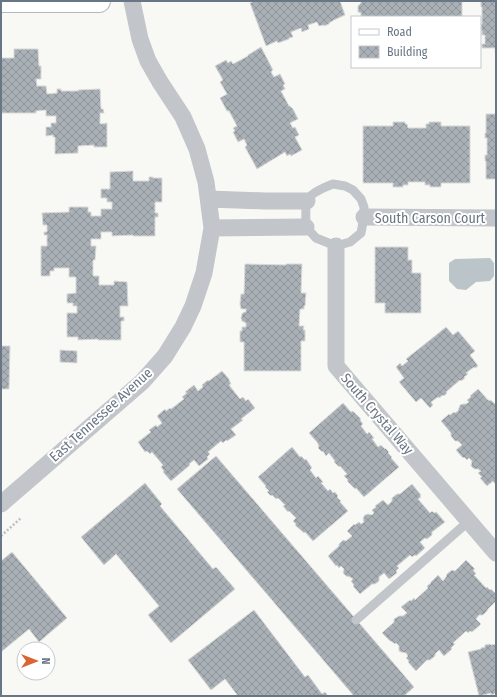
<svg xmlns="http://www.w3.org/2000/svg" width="497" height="697" viewBox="0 0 497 697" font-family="'Fira Sans Condensed',sans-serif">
<defs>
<pattern id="building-cross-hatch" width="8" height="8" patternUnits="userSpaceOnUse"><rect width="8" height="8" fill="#a9b0b6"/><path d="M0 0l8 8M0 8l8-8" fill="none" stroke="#8e949a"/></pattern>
</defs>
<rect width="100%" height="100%" fill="#f8f8f5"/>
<!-- water -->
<path fill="#bbc4c9" d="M490,258L494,263V276L490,281L476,282L466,290L457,289L449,281V263L455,259Z"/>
<!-- building -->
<path fill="url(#building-cross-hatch)" stroke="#d9dad8" d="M255,1H340L345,15L334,20L329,23V24L324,26V25L319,26L317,22L308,25L309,29L302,32L301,28L291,32L293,37L289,38V39L278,43L277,41L266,46L250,3Z
M361,1H462V17H358L361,16V13L358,12V6L361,3Z
M482,1H496V62L495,48H482V44H485V35H482V30H481V24H482V7H481V2Z
M261,47L273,70L271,72L274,77L280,74L285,84L283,85L285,89L281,91L289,106H290L293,109L298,119L290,123L293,128L295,127L299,135L295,137L302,150L291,156L290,154L287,156L285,152L257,169L245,147L247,145L244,139L238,142L233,132L235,131L233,128L237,126L229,111H227L220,98L227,94L220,82L223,80L215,66L226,60L228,63L231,61L233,64L248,56V55Z
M14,49H38L39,66H41V79H36L37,86H46L47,94L57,93V89H61V91H78V90L100,89L101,109H103L104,113H100V124L107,123V147H94V145L78,146V153L55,154V137H53V135L46,136V127H51V123H56V116H46V110L36,111V113H1V58H14Z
M486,114H496V179H486V161H485V155H487V138H485V133H486Z
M393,122H405V124H407L408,128H426V124H429V122H441V126H470V183H441V187H430V185H425V182H408V185H403V187H393V183H363V126H393Z
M133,171V181H149V177H153V178H162V202H155V213H158V217H155V236H133V235L112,236V232H101V239H91V246H96L95,260H93V276H99V285H114V281L127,282L128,306H120V317H124V321H121V340H98V339L78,340V337H67V313H77V306H73V303H67V294L76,293V277H69V268H54V271H50V276H41V246H47V235H44V232H47V225H43L42,213L69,212V207H88V212H91V216H101V209H112V202H107V198H101V189H110V172Z
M375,247H408V260H412V273H421V313H385V303H375Z
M245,264L286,265V264H302L301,293H306L305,306H304V309H300L299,326H304L303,330H305V341H301V371H244V342H240V331H242V327H246V323L242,321L241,318L242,314L244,312H246V309H241L240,304L241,294H244Z
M446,327L453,335L458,331L475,351L470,355L478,366L475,368L474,367L466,373L468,374L464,377L465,378L461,381L460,380L446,392L447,393L444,396L443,395L439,398L438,397L431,402L433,405L430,408L421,398L416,402L399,382L404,378L396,367L400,363L402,366L408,361L406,359L435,336Z
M1,346H10L9,389H1Z
M60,350L77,351V363L60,362Z
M222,371L229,379V380L231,384L229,385L240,399L243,397L246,401L248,399L255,408L241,419L243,420L231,429L236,435L227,441L226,440L223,443L221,441L208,452L210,454L207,457L208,459L199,466L194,460L189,464L190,465L171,481L163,472L164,471L161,467L163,465L152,452L150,454L147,451L145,452L138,442L151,432L149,430L156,425L157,427L162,423L157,416L165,409L166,411L170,408L171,409L184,399L182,397L187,393L185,392L194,385L198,391L203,387L202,385L208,380L209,381Z
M478,389L488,400L492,401L496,405V485L493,481L487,486L480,478L482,477L478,473L481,471L478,469H475L473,468L471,466L472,461L469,458L467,460L464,457L463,458L456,450L462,445L458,441H455L451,436V433L441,421L449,414L450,415L454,412L455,413L458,411L460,405L463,404H466L469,402L467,400L471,397L470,396Z
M343,403L351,412L353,411L361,419L360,420L363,424L361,426L367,434L369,432L374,438L372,439L378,447L381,445L385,449V448L389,452L388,453L392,457L391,458L399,467L364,497L356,488L355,489L347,481L348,480L344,476L347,474L340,466L339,467L334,462L335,461L329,453L326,456L323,451L322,452L318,448L319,446L317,442L309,433Z
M292,447L300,457L301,456L305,460L306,459L312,468L310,470L316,478L318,476L323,482L321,483L328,491L330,489L333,493L335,492L338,496L337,497L341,501L340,502L348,511L313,541L305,532L304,533L295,525L296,524L293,521L296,518L289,511L288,512L283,506L285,505L278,498L276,499L272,495L271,496L267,492L269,491L265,487L266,486L258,477Z
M216,456L414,687L404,696H354L177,489Z
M145,483L162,504L160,506L213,569L216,567L235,589L171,643L148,615L159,606L116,554L104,565L81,537Z
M412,484L421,495L420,496L421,497L418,499L430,513L432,511L434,513L436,512L445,522L432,532V535L427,539L425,538L420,542L425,548L416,556L415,555L412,557L410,555L397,566L399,568L396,571L397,573L389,579L384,573L379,577V581L375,584H372L360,594L353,586L354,585L351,581L353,579L350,577L346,576L343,573L344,569L341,566L339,568L337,565L336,566L328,556L339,546V544L343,540L346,541L352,536L347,531L354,524L355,525L359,522L361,524L364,522L363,518L365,515L368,514L372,515L374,513L372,510L376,507L375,506L383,500L388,505L392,501V498L397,494H400Z
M12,552L67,618L39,642L29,629L1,652V561Z
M466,560L475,569L473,570L476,574L474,575L486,588L487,587L490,590L491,589L496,594V601L488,609L487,611L483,615H479L476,619L481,624L472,632L470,631L468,633L466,631L453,643L455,644L451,648L452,649L444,656L439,650L435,654V656L430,660H427L416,671L408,662L409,661L406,658L408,656L406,653L401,652L399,651V646L396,643L395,644L391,641H390L382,633L394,622V619L399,616H403L407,613L401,607L410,600L411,601L414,598L415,600L428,588L427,586L431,583H430L438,575L443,581L446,577L447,574L452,570L455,571Z
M254,610L305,677L308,675L322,694L325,692L328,696H238L225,679L211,690L188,660Z
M490,644L491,645L496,644V693L491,695V693L479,696L468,652L481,649V648L485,647V645Z"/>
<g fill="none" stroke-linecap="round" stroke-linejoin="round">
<defs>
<path id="secondary" d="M1,1H99"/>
</defs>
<!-- secondary casing -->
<use href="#secondary" stroke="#b4b9be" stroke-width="24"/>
<!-- path -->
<path stroke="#bcbec1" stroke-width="2.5" stroke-dasharray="2 2" stroke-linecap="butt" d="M1,536L21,518"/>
<!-- lane -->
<path stroke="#c2c5c9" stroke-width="9" d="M333,184L345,186L353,190L361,199L364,207V217L361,233L350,242L336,246L316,238L306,227C306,222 305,205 307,201C310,193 325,187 333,184Z
M356,620L469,521"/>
<!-- street -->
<path stroke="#c2c5c9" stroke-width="17" d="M209,199L265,201H307
M364,217L496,218
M212,228L306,227
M336,246V366L496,553
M1,504L142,382L165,356L183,327L193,306L204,273L212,228L206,182L197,149L183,117L160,82L148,61L140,39L132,1"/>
<!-- secondary -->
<use href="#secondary" stroke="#fff" stroke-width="22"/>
</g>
<g text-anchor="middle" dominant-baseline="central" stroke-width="4" stroke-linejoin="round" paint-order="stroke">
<!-- street labels -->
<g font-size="14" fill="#697685" stroke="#fff">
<text x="430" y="218">South Carson Court</text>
<text transform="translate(377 414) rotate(49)">South Crystal Way</text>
<text transform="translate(101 415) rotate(-42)">East Tennessee Avenue</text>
</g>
</g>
<!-- border -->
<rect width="497" height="697" fill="none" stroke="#697685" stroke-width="4"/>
<!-- legend -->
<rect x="351" y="16" width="130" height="52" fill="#ffffff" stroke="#c3c8ce"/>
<rect x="359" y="29" width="20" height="6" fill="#ffffff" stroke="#c3c8ce"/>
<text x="387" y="36" font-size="12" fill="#697685">Road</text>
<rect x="359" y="46" width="20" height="12" fill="url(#building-cross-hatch)" stroke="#c3c8ce"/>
<text x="387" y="56" font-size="12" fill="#697685">Building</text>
<!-- north arrow -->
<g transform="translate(36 661) rotate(90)"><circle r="19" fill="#ffffff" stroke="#c3c8ce"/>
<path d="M0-3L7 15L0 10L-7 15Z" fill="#d96534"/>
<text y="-6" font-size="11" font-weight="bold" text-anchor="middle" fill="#697685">N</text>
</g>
</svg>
